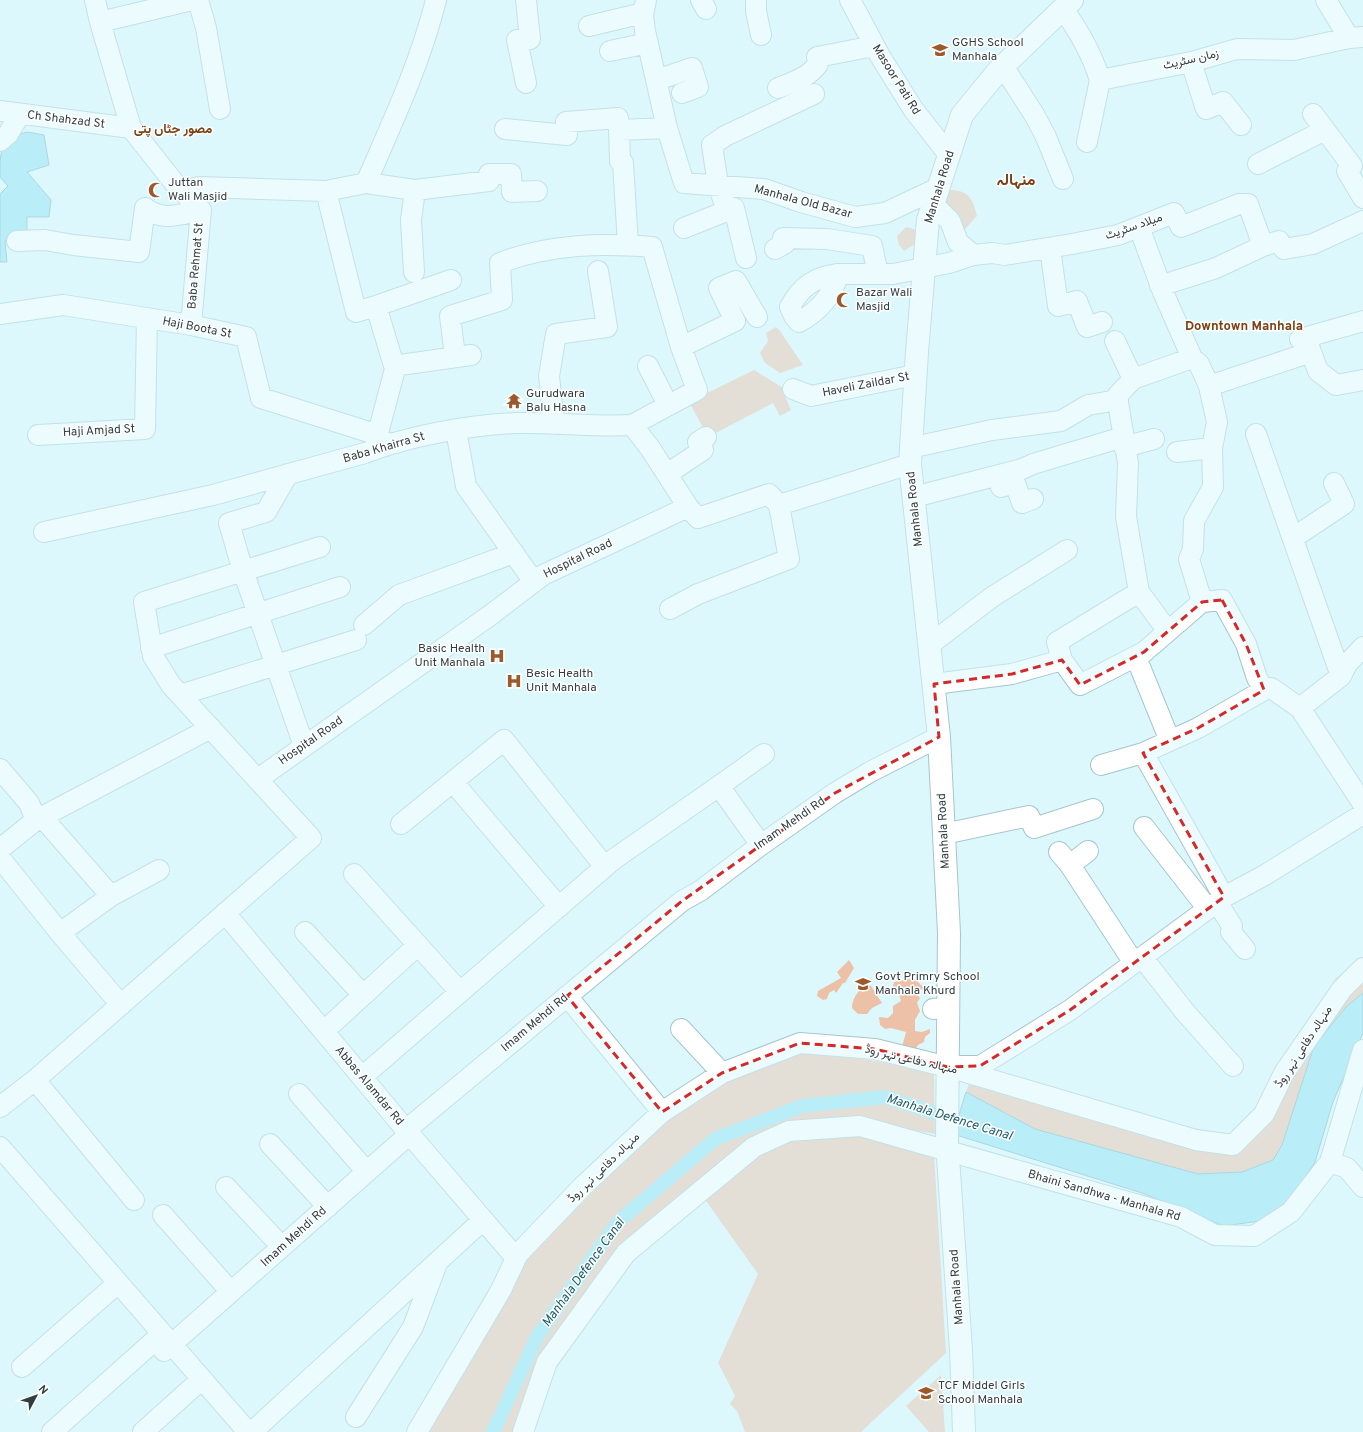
<svg xmlns="http://www.w3.org/2000/svg" width="1363" height="1432" viewBox="0 0 1363 1432" font-family="Overpass,Vazirmatn,sans-serif">
<rect width="100%" height="100%" fill="#ddf8fd"/>
<!-- green -->
<path fill="#edc1a7" d="M949,190C968,190 973,198 977,216L965,229L954,227L940,211Z
M906,227L914,229L918,235V242L904,251L899,245L897,236Z
M776,327L780,331L803,365L780,373L765,363L760,353L768,341L766,333Z
M754,370L793,394L785,396L791,410L780,416L773,403L708,437L688,400L702,393L709,392Z
M849,960L854,968L845,983H843L836,993L834,990L829,993L827,999L823,1000L817,996L818,991L841,978L837,972Z
M1363,965V993L1347,1006L1314,1046L1282,1145L1273,1160L1242,1173L1198,1174L1035,1129L966,1092L971,1078L1236,1150L1308,1023L1336,978Z
M914,978L923,987L927,988L925,990L918,989L917,995L920,998L917,1003L920,1011L915,1020V1031L922,1032L930,1029V1033L925,1037L924,1042L918,1045L915,1050L902,1047L906,1032L891,1028L885,1029L880,1025L879,1017L888,1018L893,1013V1006L901,1001L898,991L895,990L893,986L894,982Z
M869,985L871,986L882,1003L872,1008L867,1014H858L852,1008C852,999 859,987 869,985Z
M802,1052L869,1060L934,1072L935,1134L861,1120L791,1124L619,1252L513,1432H428L523,1262L666,1119L727,1082Z
M843,1131L934,1153L946,1353L861,1432H745L737,1411L730,1404L735,1396L718,1363L758,1274L704,1198L756,1156L792,1138Z
M941,1375L945,1432H929L906,1406Z"/>
<!-- water -->
<path fill="#8ee0ef" stroke="#72afbb" d="M27,132L44,135L49,165L27,172L51,200L49,217H27V238L5,241L7,262H0V194L8,186L0,177C0,148 0,139 27,132Z
M1363,993V1033L1333,1102L1315,1162L1290,1200L1260,1221L1224,1226L1142,1193L953,1134L966,1092L1035,1129L1198,1174L1242,1172L1273,1160L1282,1145L1314,1046L1347,1006Z"/>
<g fill="none" stroke-linecap="round" stroke-linejoin="round">
<!-- canal -->
<path stroke="#8ee0ef" stroke-width="14" d="M493,1432L537,1337L618,1222L715,1139L802,1106L885,1097L953,1119"/>
<defs>
<path id="minor" d="M95,0L100,22L192,0
M198,0L206,28L220,109
M526,0L530,39L517,40L526,83
M646,0L643,15L645,31L667,128L684,183L764,189L801,202L855,217L885,213L938,188
M701,0L706,9
M756,0V11L761,35
M850,0L880,56L913,109L949,155
M1326,0L1349,38
M1063,9C1079,31 1092,54 1100,80L1191,62L1237,49L1294,50L1349,38L1363,37
M100,22L131,128L176,185L201,210L191,325
M589,26L643,13
M610,51L648,43
M1191,62L1206,109L1223,102L1241,125
M1003,66L1035,116L1046,137L1063,179
M657,80L692,68L698,87L682,93
M778,88C793,82 808,78 818,64L817,57L874,46
M0,111L131,128
M1313,114L1352,166L1347,171L1363,198
M505,129L567,135L566,122L618,118L619,130L667,128
M619,130L620,161L623,163L628,245
M0,141L8,134L20,114
M1087,142L1100,80
M1258,164L1325,130
M366,183C392,123 420,64 436,0
M182,191L199,187L326,191L366,183L415,190L489,181V174H511L512,192L537,191
M326,191L356,312L376,306L395,369L377,437
M933,204L950,221L958,242L973,255
M727,210L718,185L712,145L725,136L814,94
M1139,227L1163,292L1192,358L1199,364L1209,386L1217,422L1212,448L1213,487L1194,521L1193,549L1189,559L1202,602L1222,600L1246,644L1257,678L1264,690L1271,688L1300,708L1363,804
M684,228L734,208L746,258
M17,241L45,240L73,245L139,252L145,208C163,222 180,214 201,210
M1050,248L1058,306L1077,301L1087,327L1102,322
M775,249L784,244L783,238L827,239L872,246L878,274
M414,272L411,220L415,190
M838,274C815,277 801,286 790,307L794,316L799,322C818,312 834,294 838,274H893L949,263L973,255L992,253L1005,255L1072,244L1118,235L1174,213L1181,227L1239,204H1248L1263,246L1279,241L1284,249L1313,244L1363,221
M1160,286L1216,268L1263,246
M376,306L451,280
M0,314L63,305L191,325L246,337L261,398L372,433L388,444
M1300,339L1363,321
M1115,341L1133,379
M681,347L735,321L719,288L736,281L757,317
M1311,352L1318,371L1336,385L1363,380
M455,356L450,316L502,300L500,263C548,244 601,243 652,247L681,347L697,390L632,425
M400,365L471,355
M648,366L668,405
M1209,386L1311,352L1306,338
M793,389L811,396L915,375
M554,424L549,376L556,334L607,327L598,271
M456,430L466,486L534,582
M1256,434L1341,676
M38,435L145,429L147,318
M1124,447L1154,439
M910,448L992,430L1061,421L1088,405L1118,400
M1177,452L1212,448
M288,474L266,512L229,523L243,571L304,746
M667,474L703,450L698,442L706,437
M998,478L1001,487L1015,483L1022,503L1033,499
M914,497L1022,469L1033,464L1123,437
M44,532L213,495L365,453C408,436 469,425 516,423C555,422 593,427 632,425L650,448L688,507
M1293,538L1344,504L1334,483
M670,609L698,594L789,559L779,505
M364,625L399,595L514,553
M1167,630L1139,592L1126,517L1128,463L1117,396L1133,379L1192,358
M929,645L992,597L1067,550
M151,648L340,587
M1062,660L1057,642L1139,592
M1140,667L1170,741
M934,684L1012,674L1062,660L1080,685L1144,652L1202,602
M180,695L356,640
M1300,708L1341,676L1347,664L1363,647
M1143,753L1224,897
M1101,765L1143,753L1198,728L1264,690
M0,769L29,803L36,820
M258,779L492,614L543,575L688,507L698,518L769,494L779,505L910,464
M453,782L559,907
M42,817L111,896
M401,824L504,740L605,867
M1144,827L1208,909
M944,834L1029,816L1034,828L1093,809
M761,845L719,786L764,754
M0,849L36,820L211,728
M1059,852L1070,865L1134,963
M0,858L60,933L121,1005
M1070,865L1088,851
M354,874L460,992
M1217,902L1232,926L1231,932L1245,949
M225,913L406,1130L516,1258
M305,932L363,995
M60,933L111,896L159,870
M1142,957L1185,1012L1233,1066
M567,996L662,1112
M933,1009L948,1008
M681,1029L722,1073
M324,1031L418,945
M958,1066H980L1014,1045L1070,1010L1224,897L1265,875L1363,814
M362,1077L614,859L719,786
M35,1080L134,1200
M299,1094L367,1172
M0,1107L35,1080L311,838L171,685L153,656L144,602L320,547
M270,1144L328,1207
M0,1147L248,1432
M1330,1162L1363,1050
M226,1187L282,1247
M163,1215L231,1292
M164,1351L404,1139L406,1130L682,901L700,891L761,845L835,793L870,772L939,737
M22,1367L118,1283
M356,1417L413,1327L436,1266
M52,1432L162,1334
M143,1432L202,1379
M252,1432L483,1220
M417,1432L501,1290L518,1254L582,1187L662,1112L722,1073L800,1043L875,1049L948,1067L1196,1140L1233,1145L1264,1114L1284,1073L1342,989L1363,968
M523,1432L547,1362L626,1253L754,1147L789,1131L860,1126L1181,1217L1215,1235L1254,1236L1291,1212L1330,1162L1347,1168L1363,1187"/>
<path id="major" d="M964,1432L961,1350L947,1142L949,933L939,737L910,464L917,352L928,220L962,115L998,71L1072,0"/>
</defs>
<!-- minor casing -->
<use href="#minor" stroke="#a5c6cc" stroke-width="22"/>
<!-- major casing -->
<use href="#major" stroke="#a5c6cc" stroke-width="24"/>
<!-- minor -->
<use href="#minor" stroke="#fff" stroke-width="20"/>
<!-- major -->
<use href="#major" stroke="#fff" stroke-width="22"/>
</g>
<!-- marked area -->
<path d="M0 0H1363V1432H0ZM1222,600L1246,644L1264,690L1198,728L1143,753L1224,897L1070,1010L980,1066L948,1067L875,1049L800,1043L722,1073L662,1112L567,996L682,901L835,793L939,737L934,684L1012,674L1062,660L1080,685L1144,652L1202,602Z" fill="#ddf8fd" fill-opacity=".55" fill-rule="evenodd"/>
<path fill="none" stroke="#d62828" stroke-width="3" stroke-dasharray="8 5" stroke-linejoin="round" d="M1222,600L1246,644L1264,690L1198,728L1143,753L1224,897L1070,1010L980,1066L948,1067L875,1049L800,1043L722,1073L662,1112L567,996L682,901L835,793L939,737L934,684L1012,674L1062,660L1080,685L1144,652L1202,602Z"/>
<!-- icons -->
<defs>
<symbol id="school-bare" viewBox="-9 -9 18 18"><path d="M0-5L7-2L0 1L-7-2ZM-4 1L0 2.5L4 1V4Q0 6-4 4Z" fill="#9d582b" stroke="#fff" stroke-width="2.5" paint-order="stroke"/></symbol>
<symbol id="mosque-bare" viewBox="-9 -9 18 18"><path d="M3.5-4.9A6 6 0 1 0 3.5 4.9A5 5 0 1 1 3.5-4.9Z" fill="#9d582b" stroke="#fff" stroke-width="2.5" paint-order="stroke"/></symbol>
<symbol id="temple-bare" viewBox="-9 -9 18 18"><path d="M0-6L5-2H3V0L6.5 2.5H4V6H1.5V3h-3V6H-4V2.5H-6.5L-3 0V-2H-5Z" fill="#9d582b" stroke="#fff" stroke-width="2.5" paint-order="stroke"/></symbol>
<symbol id="hospital-bare" viewBox="-9 -9 18 18"><path d="M-5-5h3v3.5h4V-5h3V5h-3V1.5h-4V5h-3Z" fill="#9d582b" stroke="#fff" stroke-width="2.5" paint-order="stroke"/></symbol>
</defs>
<g fill-rule="evenodd">
<use href="#school-bare" x="929" y="39" width="22" height="22"/>
<use href="#mosque-bare" x="145" y="179" width="22" height="22"/>
<use href="#mosque-bare" x="833" y="289" width="22" height="22"/>
<use href="#temple-bare" x="503" y="390" width="22" height="22"/>
<use href="#hospital-bare" x="486" y="645" width="22" height="22"/>
<use href="#hospital-bare" x="503" y="670" width="22" height="22"/>
<use href="#school-bare" x="852" y="973" width="22" height="22"/>
<use href="#school-bare" x="915" y="1382" width="22" height="22"/>
</g>
<g text-anchor="middle" dominant-baseline="central" stroke-width="3" stroke-linejoin="round" paint-order="stroke">
<!-- poi labels -->
<g font-size="12" fill="#313e41" stroke="#fff" text-anchor="start">
<text x="952" y="43">GGHS School<tspan x="952" dy="14">Manhala</tspan></text>
<text x="168" y="183">Juttan<tspan x="168" dy="14">Wali Masjid</tspan></text>
<text x="856" y="293">Bazar Wali<tspan x="856" dy="14">Masjid</tspan></text>
<text x="526" y="394">Gurudwara<tspan x="526" dy="14">Balu Hasna</tspan></text>
<text x="485" y="649" text-anchor="end">Basic Health<tspan x="485" dy="14">Unit Manhala</tspan></text>
<text x="526" y="674">Besic Health<tspan x="526" dy="14">Unit Manhala</tspan></text>
<text x="875" y="977">Govt Primry School<tspan x="875" dy="14">Manhala Khurd</tspan></text>
<text x="938" y="1386">TCF Middel Girls<tspan x="938" dy="14">School Manhala</tspan></text>
</g>
<!-- street labels -->
<g font-size="12" fill="#313e41" stroke="#fff">
<text transform="translate(1191 60) rotate(-13)">زمان سٹریٹ</text>
<text transform="translate(896 80) rotate(58)">Masoor Pati Rd</text>
<text transform="translate(66 120) rotate(7)">Ch Shahzad St</text>
<text transform="translate(940 187) rotate(-73)">Manhala Road</text>
<text transform="translate(803 202) rotate(15)">Manhala Old Bazar</text>
<text transform="translate(1134 227) rotate(-19)">میلاد سٹریٹ</text>
<text transform="translate(196 266) rotate(-85)">Baba Rehmat St</text>
<text transform="translate(197 328) rotate(11)">Haji Boota St</text>
<text transform="translate(866 385) rotate(-11)">Haveli Zaildar St</text>
<text transform="translate(99 431) rotate(-3)">Haji Amjad St</text>
<text transform="translate(384 448) rotate(-16)">Baba Khairra St</text>
<text transform="translate(915 509) rotate(-96)">Manhala Road</text>
<text transform="translate(578 559) rotate(-26)">Hospital Road</text>
<text transform="translate(311 741) rotate(-35)">Hospital Road</text>
<text transform="translate(790 824) rotate(-35)">Imam Mehdi Rd</text>
<text transform="translate(944 831) rotate(-93)">Manhala Road</text>
<text transform="translate(535 1023) rotate(-40)">Imam Mehdi Rd</text>
<text transform="translate(1304 1047) rotate(-57)">منہالہ دفاعی نہر روڈ</text>
<text transform="translate(911 1060) rotate(13)">منہالہ دفاعی نہر روڈ</text>
<text transform="translate(369 1086) rotate(50)">Abbas Alamdar Rd</text>
<text transform="translate(604 1168) rotate(-44)">منہالہ دفاعی نہر روڈ</text>
<text transform="translate(1104 1196) rotate(16)">Bhaini Sandhwa - Manhala Rd</text>
<text transform="translate(294 1237) rotate(-42)">Imam Mehdi Rd</text>
<text transform="translate(957 1287) rotate(-94)">Manhala Road</text>
</g>
<!-- neighbourhood labels -->
<g font-size="13" font-weight="bold" fill="#7c4014" stroke="#fff">
<text x="173" y="130">مصور جٹاں پتی</text>
<text x="1244" y="327">Downtown Manhala</text>
</g>
<!-- water labels -->
<g font-size="13" font-style="italic" fill="#1b5f69" stroke="#fff">
<text transform="translate(949 1118) rotate(17)">Manhala Defence Canal</text>
<text transform="translate(584 1273) rotate(-54)">Manhala Defence Canal</text>
</g>
<!-- district labels -->
<g font-size="16" font-weight="bold" fill="#7c4014" stroke="#fff">
<text x="1016" y="181">منہالہ</text>
</g>
</g>
<!-- north arrow -->
<g transform="translate(36 1396) rotate(49)" stroke="#ffffff" stroke-width="3" paint-order="stroke">
<path d="M0-3L7 15L0 10L-7 15Z" fill="#313e41"/>
<text y="-6" font-size="11" font-weight="bold" text-anchor="middle" fill="#313e41">N</text>
</g>
</svg>
